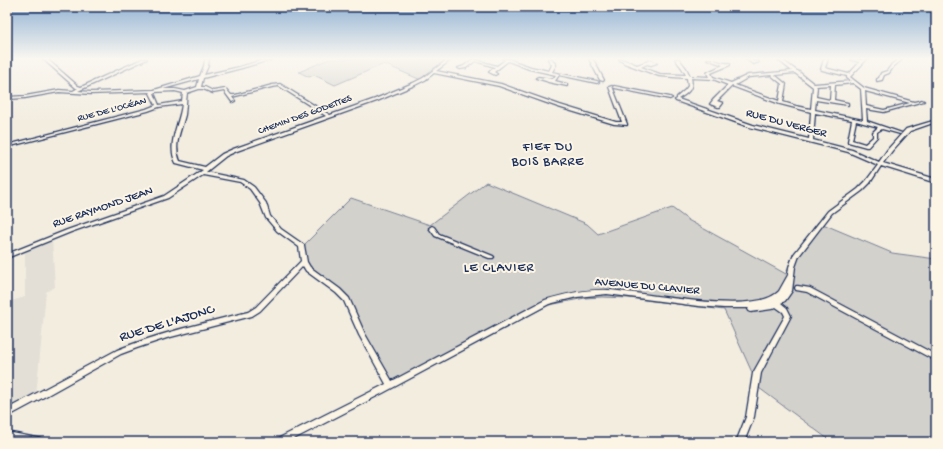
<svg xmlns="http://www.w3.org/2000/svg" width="943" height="449" viewBox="0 0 943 449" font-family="'Gochi Hand',sans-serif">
<rect width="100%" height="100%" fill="#f3ede0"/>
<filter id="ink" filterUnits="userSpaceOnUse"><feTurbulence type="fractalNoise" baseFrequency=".025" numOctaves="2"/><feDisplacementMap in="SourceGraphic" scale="8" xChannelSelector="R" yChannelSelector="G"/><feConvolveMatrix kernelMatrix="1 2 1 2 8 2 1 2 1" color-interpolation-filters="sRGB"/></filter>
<g filter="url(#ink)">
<!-- built -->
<path fill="#e3dfd6" d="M52,238L55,287L46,292L36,396L7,408L8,302L25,297V250Z"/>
<!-- green -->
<path fill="#d3d1cc" stroke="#778095" d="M329,59H440L446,60L433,72L421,80L384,64L335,85L314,75L309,77L299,72Z
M486,182L587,224L598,234L672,208L688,220L786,274L791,259L818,222L892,253L936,259V442H832L759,388L724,310L629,298L602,297L585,298L549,305L392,388L347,300L308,269L303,252L305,244L351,198L430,225Z"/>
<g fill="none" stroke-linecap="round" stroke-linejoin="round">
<defs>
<path id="minor" d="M43,59H47L78,86L81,87L142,59H147L78,91L91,92L154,90L200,76L204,66L205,59H209L208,66L204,75L239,67L266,59H271L270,60L242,68L203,78L201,87H205L213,91L225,89H226L231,95H235L272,85L280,84L330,115L375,99L413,83L423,78L448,59H452L436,71L501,84L560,105L616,122H622L609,87L612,86L627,124V125L614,124L558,107L499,86L434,73L425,80L415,85L377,101L237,151L226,156L206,172L244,180L254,187L266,203L270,216L281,229L304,245L307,262L310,267L340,289L349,298L365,334L392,381L545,300C565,294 586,289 608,290C644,292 755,317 779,291L788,275L789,267L794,254L828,211L858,189L866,181L878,165L848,152L749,127L676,101L675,100L677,99V97L685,90L688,86L687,78L659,76L624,63L619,59C624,59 632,63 637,65L651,60L657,63L651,65L647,64L641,67L660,74L686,75L682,68L675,59H679L686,68L690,76L709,77L707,73L708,72L723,65L707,59C715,59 722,64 730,63V65L711,73L713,77L731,83L748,75L792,71L777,59H781L797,71H798L799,72L814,84L851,81L847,78V76L822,70L821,69L824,59H828L825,68L849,74L860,62L852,60L851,59L862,60L863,59H867L850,77L864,88L914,102L922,100L924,101L884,112L866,109L867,121L902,133L900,134L882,129L877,132V137L868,147H866L848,142V141L852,120L815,113L813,140L852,150L879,162L888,149L906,129L936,120V122L910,131L892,151L883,163L936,179V183L881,166L870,183L862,191L832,213L799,256L795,267L792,291L785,301L781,303L787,308L791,316L761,373L754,417L744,442H736L746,417L753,373L785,316L783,312L776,307L772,309L751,312L749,311L748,309L749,308H724L698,306L607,294L577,297L549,304L383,393L288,442H276L277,439L386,384L359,335L344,301L336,293L306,271L303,266L260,311L252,316L167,338L137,348L121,354L35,402L7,417V409L117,350C159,333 204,323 248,312L256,307L301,261L299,247L277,231L266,218L260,203L250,189L240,182L203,175L168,198L71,232L7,258V254L67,230L164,196L203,170L176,163C166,144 180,123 182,104L159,107L148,111L7,147V145L146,109L156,105L150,93L151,92L91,94L59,92L25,98L7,99V97L25,96L59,90L73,91L78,88H76ZM795,73L813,87L811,109L796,106L783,102L786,84L775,75ZM771,75L782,84L779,101L735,85L749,77ZM691,78L713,79L728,85L713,100L710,104L718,107H720L723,103L717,101L732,86L780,104L811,112L809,139L753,125L678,99C687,94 694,89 691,78ZM199,79L197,87L185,91L175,89H163ZM853,83L861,89L863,120L815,110L816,100L848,105V103L834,100L835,85ZM831,85L830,100L816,97L817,87L816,86ZM279,86L326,116L233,149L222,154L205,167L180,161C173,145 181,131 185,115C186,108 186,100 187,93L199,89H203L213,93L224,91L232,102H233L235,101L232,97L272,87ZM175,91L183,93L182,101L159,105L154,93L155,92ZM865,91L910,103L884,110L866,106ZM856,121L878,127L873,132V137L865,144L852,140Z
M473,59L497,66L505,60L503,59H508L531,67L549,71L552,65L548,59H552L556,65L552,72L597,81L599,82L597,83L559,75L555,81L551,80L567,84V86L548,82L546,81L536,78L538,77L553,79L556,75L529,69L508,61L494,72L497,74L495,75L489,72L495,67L475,61L466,68L460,69L458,68L464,66Z
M589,59H593L604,80L603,81L600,80Z
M746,59H750L754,62L757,61L759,62L753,64Z
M899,59H903L894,66L889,73L884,75L882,80L877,81V79L879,78L881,73L887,71L892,64Z
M614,86L670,97L672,98L670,99L615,88L613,87Z
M432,226L434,227L439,234L493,256L494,257L493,258H489L435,236L429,228Z
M796,286H798L810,288L936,355V361L807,292L796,290L795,288Z
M7,432L38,438L41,439L42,442H18L7,440Z"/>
</defs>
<!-- minor casing -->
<use href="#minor" stroke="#1b2f5e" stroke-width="2.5"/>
<!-- minor -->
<use href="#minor" fill="#fcf5e5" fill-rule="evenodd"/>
</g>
</g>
<!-- sky -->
<linearGradient id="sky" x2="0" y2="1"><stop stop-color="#8fb1d3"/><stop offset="0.48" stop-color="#faf7f1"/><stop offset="1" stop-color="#faf7f1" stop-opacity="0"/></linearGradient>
<rect width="943" height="122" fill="url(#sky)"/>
<g text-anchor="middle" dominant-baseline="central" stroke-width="4" stroke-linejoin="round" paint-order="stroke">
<!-- far-street labels -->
<g font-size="10" fill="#1b2f5e" stroke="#fcf5e5">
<text transform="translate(112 110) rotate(-15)">RUE DE L'OCÉAN</text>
<text transform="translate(305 115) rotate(-20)">CHEMIN DES GODETTES</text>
</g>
<!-- street labels -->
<g font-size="12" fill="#1b2f5e" stroke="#fcf5e5">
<text transform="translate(786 124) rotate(15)">RUE DU VERGER</text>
<text transform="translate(103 208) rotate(-19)">RUE RAYMOND JEAN</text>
<text transform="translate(647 287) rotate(5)">AVENUE DU CLAVIER</text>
</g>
<!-- neighbourhood labels -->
<g font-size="13" letter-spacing="1" fill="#1b2f5e" stroke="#fcf5e5">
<text x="548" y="147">FIEF DU<tspan x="548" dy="15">BOIS BARRE</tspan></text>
<text x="499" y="268">LE CLAVIER</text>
</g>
<!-- near-street labels -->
<g font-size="14" fill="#1b2f5e" stroke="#fcf5e5">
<text transform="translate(167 324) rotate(-17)">RUE DE L'AJONC</text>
</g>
</g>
<!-- margin -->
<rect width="943" height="449" fill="none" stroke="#fcf5e5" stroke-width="24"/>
<rect x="12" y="12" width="919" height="425" fill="none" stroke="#1b2f5e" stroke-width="1.5" filter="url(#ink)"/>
</svg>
